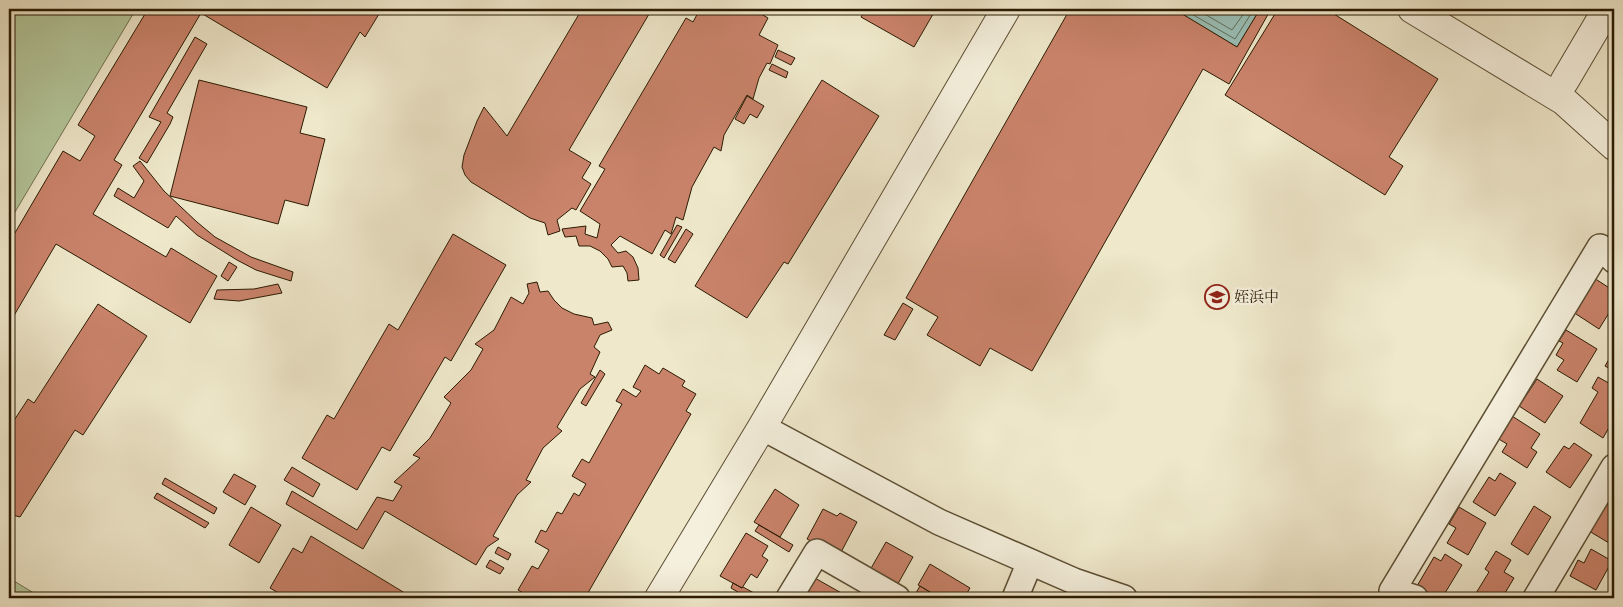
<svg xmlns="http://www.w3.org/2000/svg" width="1623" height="607" viewBox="0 0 1623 607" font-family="'IM FELL Double Pica','Noto Serif JP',serif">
<rect width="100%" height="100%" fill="#efe8cb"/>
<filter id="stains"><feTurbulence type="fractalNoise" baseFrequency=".004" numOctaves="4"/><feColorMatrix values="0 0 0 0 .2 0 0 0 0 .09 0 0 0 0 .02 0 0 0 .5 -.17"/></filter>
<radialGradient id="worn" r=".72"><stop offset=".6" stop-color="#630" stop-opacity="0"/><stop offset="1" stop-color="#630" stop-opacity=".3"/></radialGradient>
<!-- green -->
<path fill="#b4c79b" stroke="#70714e" d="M9,9H136L9,222Z
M9,578L42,598H9Z"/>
<!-- water -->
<path fill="#9ac0b7" stroke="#6e7e6f" d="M1174,9H1260L1237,47Z"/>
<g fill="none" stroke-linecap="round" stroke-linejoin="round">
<!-- shore -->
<path stroke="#626e5c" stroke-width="1" d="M1183,9L1235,39L1254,9
M1196,9L1232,30L1247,9"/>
</g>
<!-- building -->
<path fill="#ca836b" stroke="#2b1b02" d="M148,9H382L365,37L360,32L327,88L201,13L114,160L122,165L93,214L166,257L171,248L217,276L190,323L56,244L9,324V243L63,151L80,161L95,136L78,125Z
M582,9H652L569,150L591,163L582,178L591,184L576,210L572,208L557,220L560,231L548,235L545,223L530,218L471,182L465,175L462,167L464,155L477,121L484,107L507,136Z
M700,9H760L758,12L768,18L759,35L778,45L770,64L767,63L759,78L753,99L747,95L724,135L721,151L714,147L692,187L683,220L676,217L671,234L665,230L652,254L620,236L611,245L618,253L626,251L633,257L638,268L639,280L628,281L627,273L623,266L612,267L608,259L600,251L590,246H579L576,236L565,237L562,229L586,226L585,234L597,238L600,224L580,211L605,169L599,166L686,18L693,22Z
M866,9H936L914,47L861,17Z
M1070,9H1174L1237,47L1260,9H1271L1229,84L1203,69L1032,371L990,348L980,366L927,335L938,317L906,298Z
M1278,9H1326L1438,79L1389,157L1403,166L1385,195L1225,95Z
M1545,9H1562L1553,13Z
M195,37L207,44L167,113L173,117L170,124L147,163L139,158L161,122L149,117Z
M778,50L795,58L791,65L775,57Z
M772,64L788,72L786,78L769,70Z
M199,80L307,107L300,133L325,139L308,206L285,200L278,224L170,196Z
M822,80L879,116L788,264L784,262L747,318L695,286Z
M747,96L764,106L757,118L750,114L744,124L735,119Z
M140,161L164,191L197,222L215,237L251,257L293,272L291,281L256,270L237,260L197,235L176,216L168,228L114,196L118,188L134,198L144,181L133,166Z
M677,225L682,227L664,258L660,255Z
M686,229L693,234L675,263L668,259Z
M1614,230V249L1605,241Z
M453,234L506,265L451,361L445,357L390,451L382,447L357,490L302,458L327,415L334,419L389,324L398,330Z
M229,262L237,267L228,281L221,276Z
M1594,278L1614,291V305L1599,329L1573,312Z
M537,282L540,292L548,291L554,300L562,308L574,314L592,318L594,325L608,322L612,330L600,335L594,347L600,352L590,374L595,377L580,389L557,427L562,431L543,448L526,480L531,482L517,495L493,536L499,539L487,547L476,565L385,511L363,549L286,504L292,491L357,530L377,497L393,501L402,486L394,482L420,458L413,455L430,438L451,403L444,397L471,370L483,349L475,344L494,330L511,297L523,304L529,293L527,284Z
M278,284L282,293L239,301L214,299L217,290L254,289Z
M903,303L913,309L895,340L884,335Z
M98,304L147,336L83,435L75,430L20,517L9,514V428L28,399L34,403Z
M1566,330L1597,349L1577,382L1557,370L1564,360L1556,355L1563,343L1559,341Z
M1614,351V371L1605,366Z
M645,365L659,374L663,368L685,381L682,386L696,394L686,411L691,414L585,598H532L518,590L532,566L538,569L549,550L535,542L541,530L546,532L557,512L562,514L574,493L579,496L586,484L572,476L582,459L589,463L622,404L616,401L623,389L636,397L641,391L633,387Z
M600,370L605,374L586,406L581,403Z
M1598,377L1614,386V419L1603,438L1580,423L1598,392L1592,388Z
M1537,379L1563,396L1545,423L1519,406Z
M1512,416L1540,434L1531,448L1537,452L1527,468L1502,452L1507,444L1497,438Z
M1574,443L1592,455L1570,488L1546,472L1564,446L1569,449Z
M292,467L320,484L313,497L284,480Z
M1500,473L1516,483L1495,516L1473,502L1489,477L1495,481Z
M234,474L256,486L245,505L223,492Z
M165,478L217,508L214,514L162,484Z
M775,489L799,505L780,537L754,522Z
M157,493L209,523L205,528L154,498Z
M1606,502L1614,507V546L1589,531Z
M1534,506L1551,517L1528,555L1511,544Z
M251,507L281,525L259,563L229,545Z
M1459,507L1486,523L1468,555L1447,543L1456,528L1449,524Z
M823,509L837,516L840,513L857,522L839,556L807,539Z
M759,525L793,545L789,552L755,531Z
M746,533L768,546L762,556L768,560L757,578L751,574L742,588L720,576Z
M311,536L413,598H287L270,588L293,548L302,553Z
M886,542L913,557L895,589L870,570Z
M498,547L511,554L508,560L495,553Z
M1591,549L1612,561L1596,590L1570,576L1578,560L1584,563Z
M1496,551L1511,560L1504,572L1514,578L1502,598H1473L1489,572L1485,569Z
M1445,554L1462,565L1442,598H1438L1417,586L1434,557L1441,561Z
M490,560L504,568L500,574L486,567Z
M930,564L970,588L964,598H933L935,595L918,585Z
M813,577L845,595L843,598H801Z
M733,583L742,588L743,587L763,598H748L731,588Z
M920,586L935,595L933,598H913Z
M725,592L735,598H721Z
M711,593L720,598H707Z"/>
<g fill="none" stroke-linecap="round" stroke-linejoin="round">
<defs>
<path id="minor" d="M762,427L939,522L1074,581L1124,598
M789,598L817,552L897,598
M1015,598L1030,562
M1415,598L1392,591L1600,247L1614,260
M1536,598L1614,467"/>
<path id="tertiary" d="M1412,9L1564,101L1614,146
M1564,82L1607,9
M659,598L762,427L1006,9"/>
</defs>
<!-- minor casing -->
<use href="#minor" stroke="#5c4e34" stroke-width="28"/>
<!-- tertiary casing -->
<use href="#tertiary" stroke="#5c4e34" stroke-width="30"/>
<!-- minor -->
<use href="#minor" stroke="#f5f0dd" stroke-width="25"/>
<!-- tertiary -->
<use href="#tertiary" stroke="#f5f0dd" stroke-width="28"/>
</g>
<!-- icons -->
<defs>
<symbol id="school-ring" viewBox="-11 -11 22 22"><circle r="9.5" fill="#f5f0dd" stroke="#8f2418" stroke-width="1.5"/><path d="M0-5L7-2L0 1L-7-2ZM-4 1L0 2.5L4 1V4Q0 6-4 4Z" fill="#8f2418"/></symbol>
</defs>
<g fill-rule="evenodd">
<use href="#school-ring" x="1203" y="283" width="28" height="28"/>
</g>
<g text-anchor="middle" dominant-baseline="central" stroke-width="5" stroke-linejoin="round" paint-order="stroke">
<!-- poi labels -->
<g font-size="15" fill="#2b1b02" stroke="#f5f0dd" text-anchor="start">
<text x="1234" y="297">姪浜中</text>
</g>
</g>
<!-- margin -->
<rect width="1623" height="607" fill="none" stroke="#efe8cb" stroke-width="30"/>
<rect x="10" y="10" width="1603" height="587" fill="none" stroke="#2b1b02" stroke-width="2.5"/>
<rect x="15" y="15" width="1593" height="577" fill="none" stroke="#2b1b02"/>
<rect width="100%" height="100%" filter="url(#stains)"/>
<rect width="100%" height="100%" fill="url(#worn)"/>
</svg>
